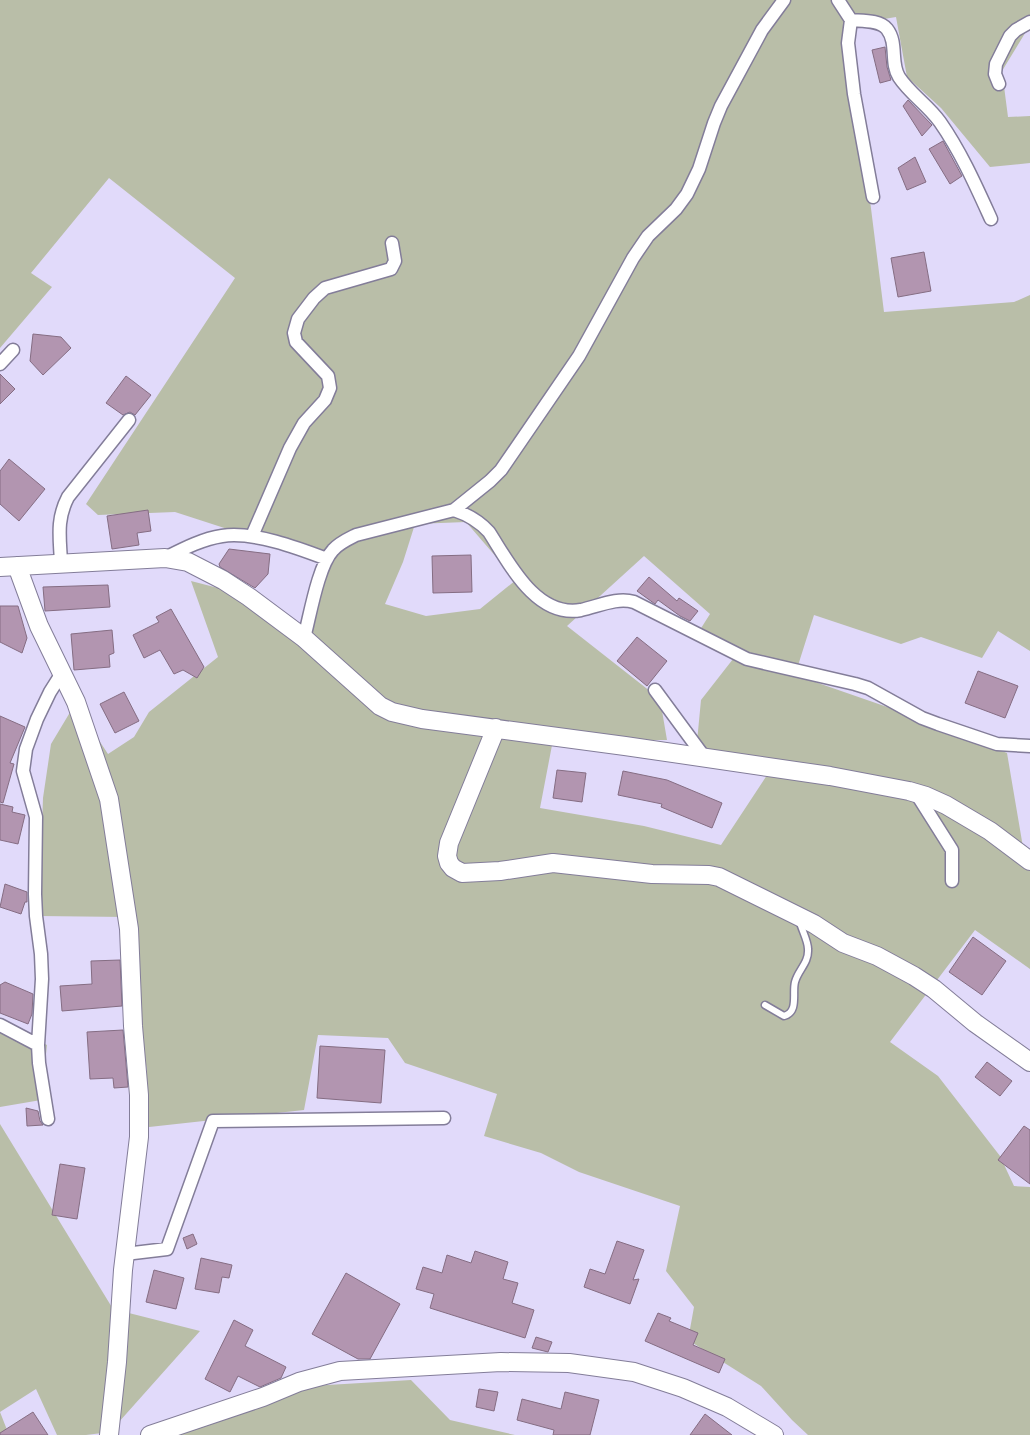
<svg xmlns="http://www.w3.org/2000/svg" width="1030" height="1435" viewBox="0 0 1030 1435" font-family="'Noto Serif',serif">
<rect width="100%" height="100%" fill="#e1dafa"/>
<!-- green -->
<path fill="#b9bea8" fill-rule="evenodd" d="M0,0H1030V25L1002,71L1008,117L1030,116V163L990,167L941,108L907,77L896,17L848,25L884,312L1014,302L1030,295V651L998,631L982,658L921,637L901,644L814,615L795,675L893,709L1007,753L1024,853L1030,858V969L975,930L890,1042L938,1076L1000,1156L1014,1186L1030,1187V1435H808L792,1420L761,1386L688,1340L694,1307L666,1271L680,1206L579,1172L541,1153L484,1136L497,1094L405,1063L388,1038L318,1035L304,1110L140,1128L147,1072L126,917L39,916L43,798L51,744L75,704L108,754L134,737L149,712L218,657L191,581L249,596L302,632L323,560L175,512L98,515L86,504L235,278L109,178L31,273L52,287L0,348ZM466,522L516,580L480,609L426,616L385,604L403,562L415,524ZM644,556L710,614L698,633L733,659L701,700L696,752L773,766L721,845L644,826L540,808L553,740H667L660,699L567,626Z
M0,1020L47,1045L41,1100L0,1107Z
M0,1124L113,1309L200,1331L110,1432L86,1435H57L36,1389L0,1412L9,1435H0Z
M411,1380L450,1420L515,1435H168L311,1386Z"/>
<!-- building -->
<path fill="#b295b0" stroke="#856d83" d="M885,47L887,67L891,80L880,83L872,50Z
M908,100L932,125L922,136L903,106Z
M943,141L962,176L950,184L929,149Z
M915,157L926,182L907,190L898,168Z
M924,252L931,291L898,297L891,258Z
M33,334L61,337L71,348L43,375L30,361Z
M0,374L15,389L0,404Z
M126,376L151,395L135,415L130,412L123,415L106,403Z
M9,459L45,489L19,521L0,504V471Z
M148,510L151,531L137,533L139,545L112,549L107,516Z
M229,549L270,554L268,574L255,588L220,567L219,564Z
M471,555L472,592L433,593L432,556Z
M649,577L677,601L679,598L698,611L690,621L680,616L658,600L655,604L637,591Z
M108,585L110,607L45,611L43,587Z
M0,606H18L27,638L22,653L0,642Z
M171,609L204,667L197,678L183,670L174,674L160,650L144,658L133,635L159,622L156,617Z
M112,630L114,653L109,655L110,667L74,670L71,634Z
M637,637L667,661L647,686L617,661Z
M978,671L1018,686L1005,718L965,703Z
M124,692L139,721L115,733L100,704Z
M0,716L25,727L10,763L14,764L3,803L0,802Z
M557,770L586,773L582,802L553,798Z
M623,771L667,780L722,803L712,828L661,807L662,804L618,795Z
M0,804L13,807L12,812L25,815L18,844L0,840Z
M5,884L27,892V902H25L21,914L0,907Z
M973,937L1006,961L982,995L949,972Z
M120,960L122,1006L62,1011L60,986L92,984L91,961Z
M5,982L33,994L32,1014L28,1024L0,1013V985Z
M123,1030L128,1087L114,1088L113,1078L90,1079L87,1032Z
M320,1046L385,1050L381,1103L317,1098Z
M987,1062L1012,1081L1000,1096L975,1077Z
M26,1108L38,1111L40,1121L43,1125L27,1126Z
M1024,1126L1030,1130V1184L998,1160Z
M60,1164L85,1168L77,1219L52,1215Z
M193,1234L197,1244L187,1249L183,1238Z
M617,1241L644,1250L633,1280L639,1279L630,1304L584,1287L590,1269L605,1274Z
M475,1251L508,1262L503,1279L518,1283L512,1303L534,1310L525,1338L430,1308L434,1294L416,1289L423,1267L442,1273L447,1255L471,1263Z
M201,1258L232,1265L229,1278L222,1277L219,1293L195,1289Z
M154,1270L184,1278L176,1309L146,1302Z
M346,1273L400,1304L370,1359H358L312,1334Z
M658,1313L671,1318L669,1321L698,1333L693,1345L725,1359L719,1373L645,1341Z
M234,1320L253,1330L245,1346L286,1367L281,1378L260,1387L238,1376L230,1392L205,1379Z
M536,1337L552,1342L548,1352L532,1348Z
M479,1389L498,1392L494,1411L476,1407Z
M565,1392L599,1400L590,1435H553L554,1430L517,1420L522,1399L561,1409Z
M33,1412L48,1435H0V1433Z
M705,1414L732,1435H690Z"/>
<g fill="none" stroke-linecap="round" stroke-linejoin="round">
<defs>
<path id="lane" d="M765,1005L784,1016C799,1012 792,993 795,982C798,970 809,963 808,949C808,940 801,929 799,919"/>
<path id="street" d="M838,0L851,20C863,21 880,20 887,29C898,43 890,63 899,77C910,94 928,105 940,122C961,152 976,186 991,219
M851,20L848,43L854,94L873,197
M999,84L995,74L996,64L1010,36L1016,30L1030,22
M0,364L13,350
M454,510C469,515 479,521 489,532C509,563 536,618 581,610C599,606 617,597 634,602L747,659L855,684L868,688L922,718L938,724L997,744L1030,746
M252,536L290,448L304,423L325,400L330,388L328,376L296,342L294,333L298,319L314,298L325,288L391,269L395,261L392,243
M165,558C183,549 202,539 222,536C253,531 298,548 327,559
M61,563C60,538 56,520 68,497L129,420
M304,638C310,616 318,566 333,550C339,543 348,539 356,535L454,510L490,481L501,470L579,356L633,258L648,236L676,209L687,194L699,169L714,123L721,106L762,30L784,0
M655,690L705,758
M916,793L952,850V881
M0,1025L38,1045L42,979L41,954L36,916L35,894L36,817L23,771L26,749L37,719L50,692L62,673
M38,1045L39,1063L48,1119
M125,1254L167,1249L213,1121L444,1118"/>
<path id="secondary" d="M17,566L39,626L76,702L109,799L129,929L133,1026L139,1095V1137L123,1270L117,1362L109,1435
M0,567L165,558L188,562L223,580L249,597L304,638L380,706L392,712L422,719L625,746L830,776L909,791L926,796L946,805L990,831L1030,861
M496,728L449,843L447,856L449,863L453,868L462,873L500,871L553,863L652,874L709,875L719,877L814,924L843,943L877,956L914,976L934,989L975,1023L1030,1062
M150,1435L263,1397L299,1382L340,1371L501,1362L569,1363L634,1372L683,1388L727,1407L774,1435"/>
</defs>
<!-- lane casing -->
<use href="#lane" stroke="#837d99" stroke-width="9"/>
<!-- street casing -->
<use href="#street" stroke="#837d99" stroke-width="15"/>
<!-- secondary casing -->
<use href="#secondary" stroke="#837d99" stroke-width="20"/>
<!-- lane -->
<use href="#lane" stroke="#fff" stroke-width="6"/>
<!-- street -->
<use href="#street" stroke="#fff" stroke-width="12"/>
<!-- secondary -->
<use href="#secondary" stroke="#fff" stroke-width="18"/>
</g>
</svg>
